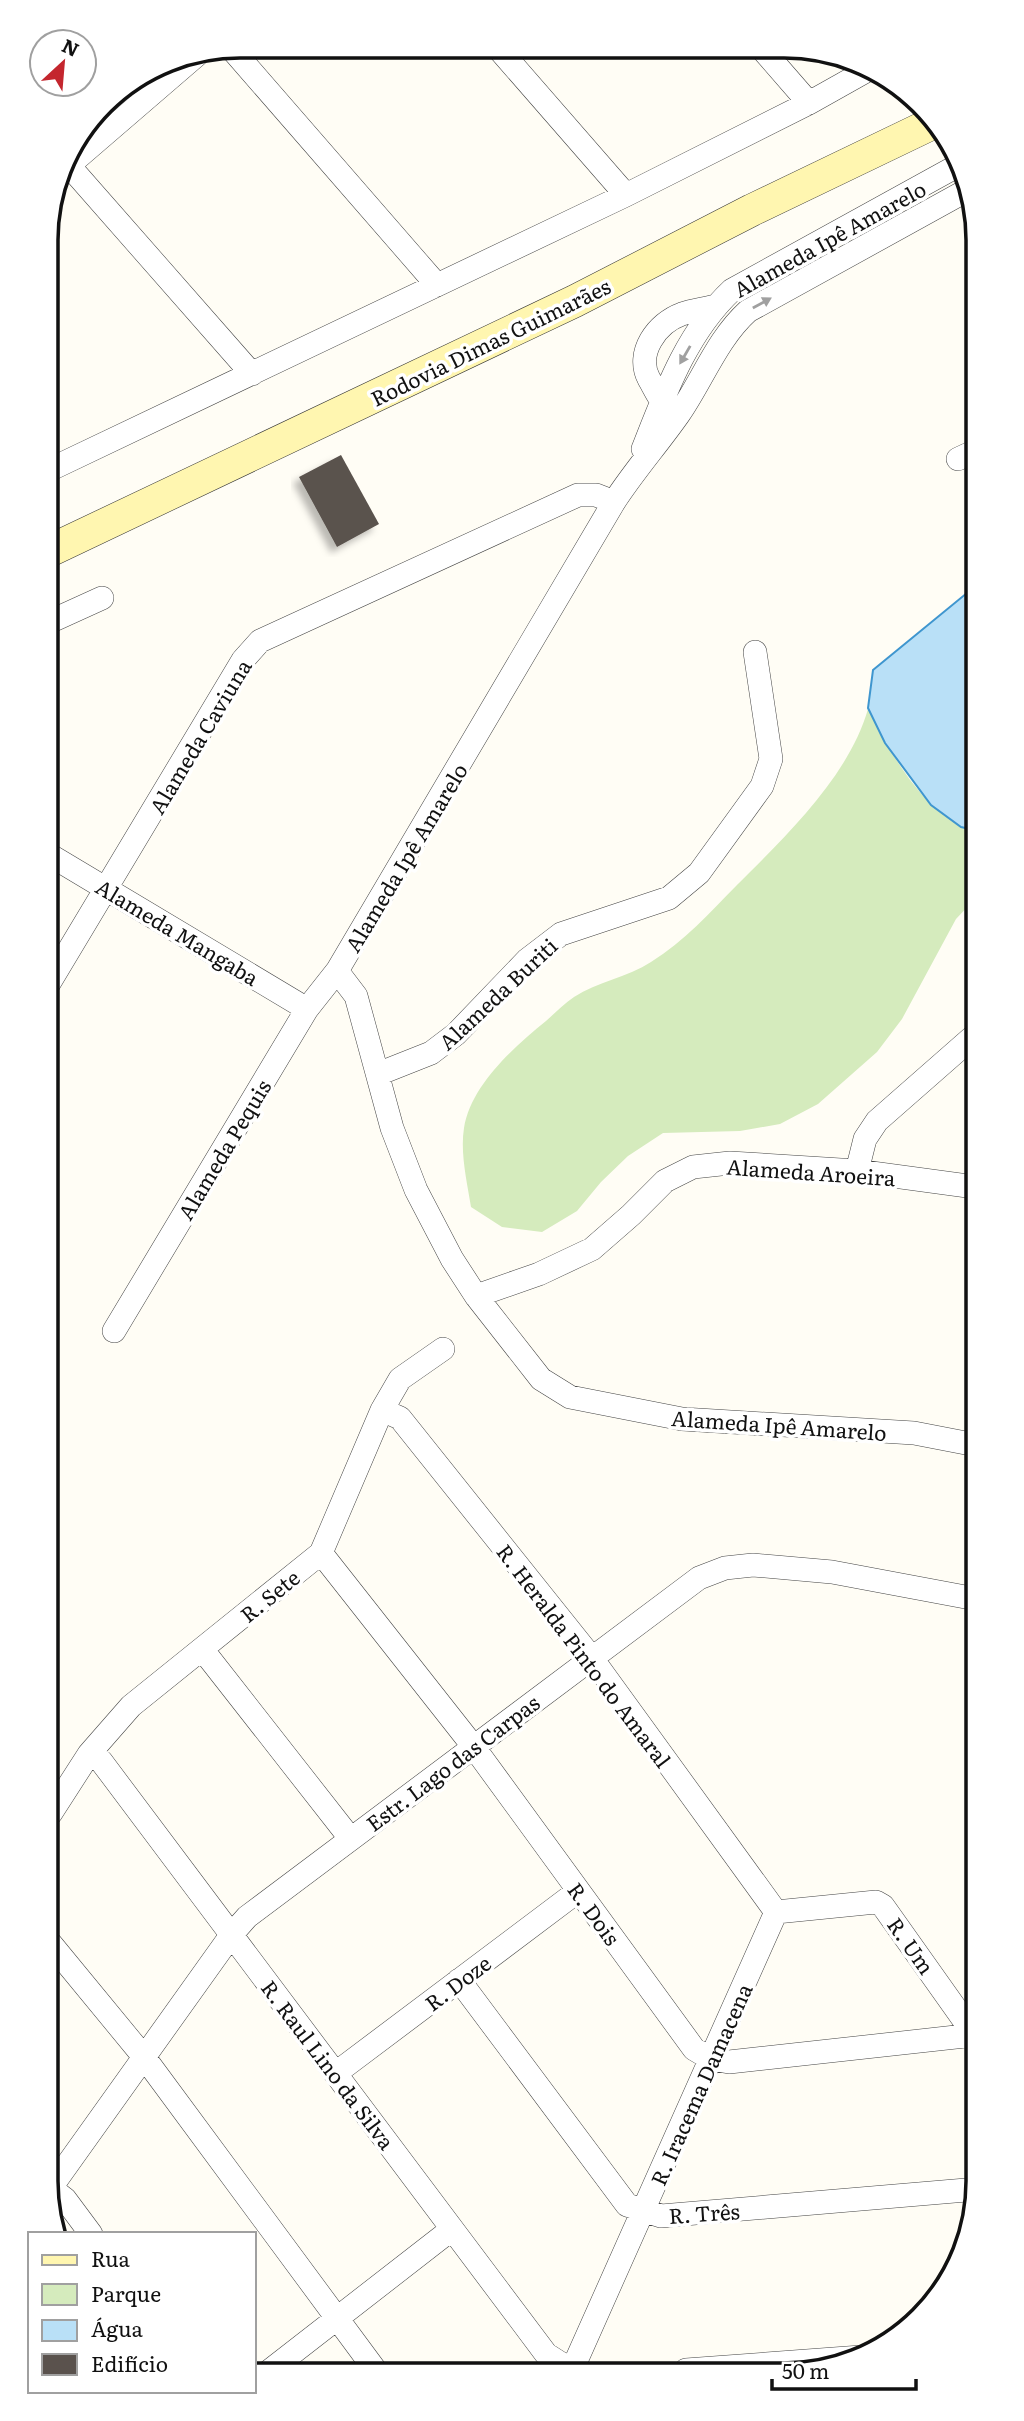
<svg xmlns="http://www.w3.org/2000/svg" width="1024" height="2421" viewBox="0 0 1024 2421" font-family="Literata,serif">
<defs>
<filter id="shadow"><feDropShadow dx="-6" dy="6" stdDeviation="3.5" flood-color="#0004"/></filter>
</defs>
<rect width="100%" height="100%" fill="#fffdf5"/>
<!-- green -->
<path fill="#d5ebbd" d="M868,709C890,752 924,816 974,830V900L956,919L902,1019L877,1052L818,1104L780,1124L740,1131L663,1133L628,1156L601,1182L577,1211L542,1232L502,1227L471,1207C467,1182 460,1153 464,1128C471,1085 514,1047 546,1021C555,1013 564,1004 574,997C597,982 628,977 651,962C685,941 709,913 737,885C786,836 849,776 868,709Z"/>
<!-- water -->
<path fill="#b9e0f7" stroke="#3f96cf" stroke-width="2" d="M973,588L974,830L961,827L931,805L885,743L868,708L873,670Z"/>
<!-- building -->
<path fill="#5a524d" filter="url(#shadow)" d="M341,455L379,524L337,547L299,477Z"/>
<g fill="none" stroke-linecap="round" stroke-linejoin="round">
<defs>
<path id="minor" d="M230,47L437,285
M497,47L626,195
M762,49L809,103
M102,106L129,83
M64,160L252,374
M61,172L198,54
M668,407C659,400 655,389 649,379C635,353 657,323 682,314C692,310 704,309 715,306
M643,449C665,393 687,332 732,290L957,166
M958,459L973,452
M47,471L626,195L809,103L866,71
M47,623L102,598
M48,854L307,1009
M337,971L356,996L392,1128L416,1190L452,1259L476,1296L541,1379L570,1397L682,1419L914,1433L976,1445
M48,985L243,660L260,641L578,495H596L614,502
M378,1074L431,1053L456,1034L527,960L561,934L669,898L699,873L762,786L771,759L755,652
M857,1171L865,1139L877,1121L975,1035
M476,1296L539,1274L592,1249L631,1215L665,1181L693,1167L730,1163L857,1171L975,1187
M114,1331L307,1009L337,971L614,502C634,471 658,444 679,414C702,381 717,339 748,311L971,188
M382,1410L400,1418L591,1657L776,1912
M321,1553L473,1746L694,2049L711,2059L729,2062L974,2035
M202,1649L350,1838
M89,1754L101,1761L546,2354L571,2370
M51,1813L89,1754L131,1706L321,1553L382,1410L400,1379L443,1349
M776,1912L876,1902L883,1906L978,2040
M51,1944L144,2057L376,2371
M459,1980L627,2205L661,2216L978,2189
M336,2073L578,1891
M52,2186L232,1934L247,1917L699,1578L725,1568L753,1565L832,1572L976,1599
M52,2189L65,2199L91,2234
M572,2370L776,1912
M686,2370L861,2357
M268,2372L452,2229"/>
<path id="secondary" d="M47,552L575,301L752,210L931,124"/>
</defs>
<!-- minor casing -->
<use href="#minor" stroke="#444" stroke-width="24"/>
<!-- secondary casing -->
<use href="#secondary" stroke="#333" stroke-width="33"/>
<!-- minor -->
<use href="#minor" stroke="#fff" stroke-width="23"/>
<!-- secondary -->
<use href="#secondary" stroke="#fff6b0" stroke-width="32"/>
</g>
<!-- one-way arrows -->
<defs><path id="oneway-solid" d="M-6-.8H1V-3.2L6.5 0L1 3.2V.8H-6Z" transform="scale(1.75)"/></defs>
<g fill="#a0a0a0">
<use href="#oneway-solid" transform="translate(762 303) rotate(-29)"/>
<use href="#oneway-solid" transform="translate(685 355) rotate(120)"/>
</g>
<g text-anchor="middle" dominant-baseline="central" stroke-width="7" stroke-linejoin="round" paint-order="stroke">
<!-- street labels -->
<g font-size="21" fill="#111" stroke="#fff">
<text transform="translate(829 238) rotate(-29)">Alameda Ipê Amarelo</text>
<text transform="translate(490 341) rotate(-26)">Rodovia Dimas Guimarães</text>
<text transform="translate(199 736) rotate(-59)">Alameda Caviuna</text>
<text transform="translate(405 857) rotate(-59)">Alameda Ipê Amarelo</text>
<text transform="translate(178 931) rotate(31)">Alameda Mangaba</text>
<text transform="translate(497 993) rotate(-43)">Alameda Buriti</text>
<text transform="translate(223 1149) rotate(-59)">Alameda Pequis</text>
<text transform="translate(811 1171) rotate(4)">Alameda Aroeira</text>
<text transform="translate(779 1424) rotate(4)">Alameda Ipê Amarelo</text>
<text transform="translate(269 1595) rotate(-39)">R. Sete</text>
<text transform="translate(585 1655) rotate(53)">R. Heralda Pinto do Amaral</text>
<text transform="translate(452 1762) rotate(-37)">Estr. Lago das Carpas</text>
<text transform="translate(595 1913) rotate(54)">R. Dois</text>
<text transform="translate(912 1945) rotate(55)">R. Um</text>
<text transform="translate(457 1982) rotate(-37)">R. Doze</text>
<text transform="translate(329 2064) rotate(53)">R. Raul Lino da Silva</text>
<text transform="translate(700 2084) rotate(-66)">R. Iracema Damacena</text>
<text transform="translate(704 2212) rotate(-4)">R. Três</text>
</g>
</g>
<!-- crop -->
<path d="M0 0H1024V2421H0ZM240 58H784A182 182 0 0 1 966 240V2181A182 182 0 0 1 784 2363H240A182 182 0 0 1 58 2181V240A182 182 0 0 1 240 58Z" fill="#fff" fill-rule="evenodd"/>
<path fill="none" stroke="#111" stroke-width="3.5" d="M240 58H784A182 182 0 0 1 966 240V2181A182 182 0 0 1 784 2363H240A182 182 0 0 1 58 2181V240A182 182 0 0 1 240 58Z"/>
<!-- legend -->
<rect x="28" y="2232" width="228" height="161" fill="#ffffff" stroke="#a0a0a0" stroke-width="2"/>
<rect x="42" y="2255" width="35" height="10" fill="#fff6b0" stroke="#a0a0a0" stroke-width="2"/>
<text x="91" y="2267" font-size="21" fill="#111111">Rua</text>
<rect x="42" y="2284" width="35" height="21" fill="#d5ebbd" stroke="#a0a0a0" stroke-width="2"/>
<text x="91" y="2302" font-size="21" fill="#111111">Parque</text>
<rect x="42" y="2320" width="35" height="21" fill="#b9e0f7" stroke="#a0a0a0" stroke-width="2"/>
<text x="91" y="2337" font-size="21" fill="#111111">Água</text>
<rect x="42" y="2354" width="35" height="21" fill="#5a524d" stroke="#a0a0a0" stroke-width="2"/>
<text x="91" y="2372" font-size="21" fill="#111111">Edifício</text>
<!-- north arrow -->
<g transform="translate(63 63) rotate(26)"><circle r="33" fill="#ffffff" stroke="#a0a0a0" stroke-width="2"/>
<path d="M0-5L12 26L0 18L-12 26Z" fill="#c4262e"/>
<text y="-10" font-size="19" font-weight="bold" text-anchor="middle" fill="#111111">N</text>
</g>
<!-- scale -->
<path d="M772 2379v10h144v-10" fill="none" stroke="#111111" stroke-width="3.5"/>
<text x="782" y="2379" font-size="21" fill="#111111" stroke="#ffffff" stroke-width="5" paint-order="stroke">50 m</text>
</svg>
